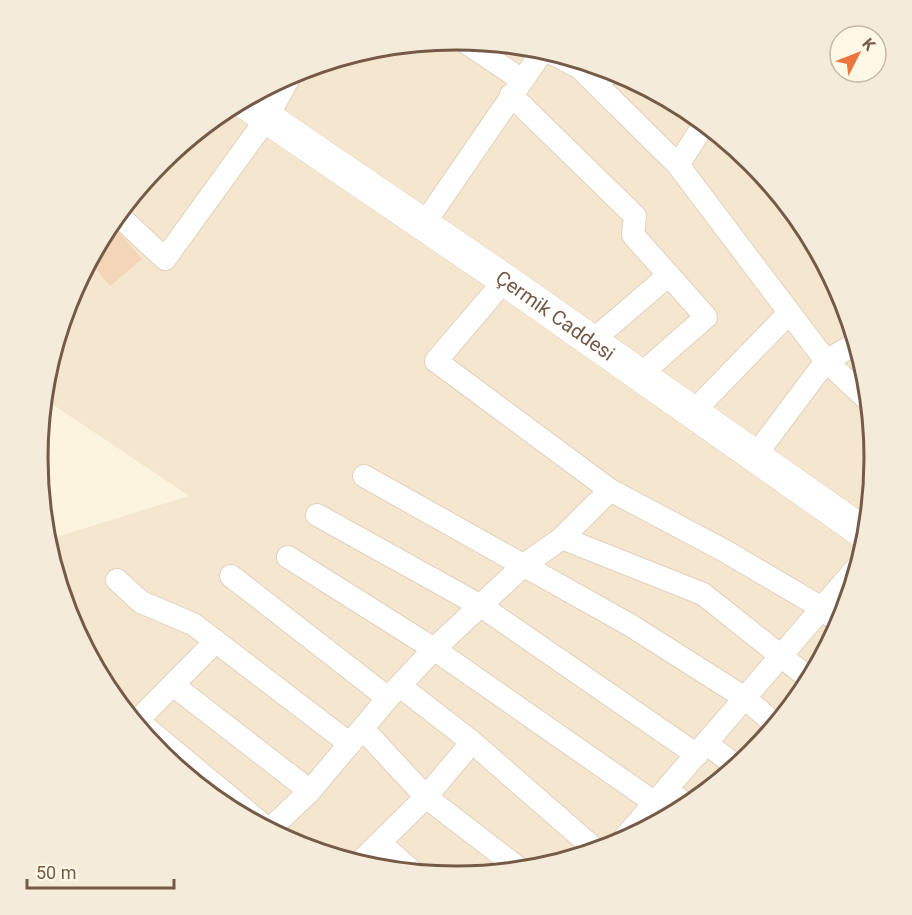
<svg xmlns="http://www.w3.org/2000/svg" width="912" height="915" viewBox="0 0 912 915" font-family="Roboto,sans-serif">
<rect width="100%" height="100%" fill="#fdf4e0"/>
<!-- residential -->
<path fill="#f5e7cf" d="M456,39L538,47L616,71L689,110L752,162L804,225L843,298L867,376L874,458L866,539L843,618L804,690L752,754L688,806L616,844L537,868L456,876L374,868L296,844L223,805L160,753L108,690L69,617L46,540L189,496L43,398L46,376L69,297L108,225L160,161L224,109L296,71L375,47Z"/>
<!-- building -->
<path fill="#f3d5b7" d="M118,231L142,259L110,286L89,261L94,251Z"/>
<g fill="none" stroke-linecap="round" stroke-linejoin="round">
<defs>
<path id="minor" d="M461,39L522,80
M546,50L580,68
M623,74L580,68L678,165L705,123
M511,95L635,216L633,235L706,317L640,375
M678,165L826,361L869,401
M117,214L165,259L267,118L291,74
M424,224L544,49
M505,280L436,361L610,490L725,551L822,608L840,624
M592,341L669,275
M693,412L789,313
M755,456L826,361L857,343
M364,476L630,625L745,698L776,725
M317,515L481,606L697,755
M562,538L703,594L810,679
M288,557L434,649L655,803
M231,576L388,698
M117,580L141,602L193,624L350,744
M173,685L310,791
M400,686L472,742L596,850
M138,721L269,830
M135,723L216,641
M363,729L426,797L521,870
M706,743L736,766
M667,790L688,806
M269,830L310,791L388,698L434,649L524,565L562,538L610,490
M621,842L859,565
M380,843L413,872
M359,863L426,797L472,742"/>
<g id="secondary">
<path id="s1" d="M241,100L505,280L867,535"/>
</g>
</defs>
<!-- minor casing -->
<use href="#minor" stroke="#e1d1bc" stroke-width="24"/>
<!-- secondary casing -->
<use href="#secondary" stroke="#e7d3ba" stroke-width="33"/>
<!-- minor -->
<use href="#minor" stroke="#fff" stroke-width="22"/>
<!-- secondary -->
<use href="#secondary" stroke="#fff" stroke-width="32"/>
</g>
<g text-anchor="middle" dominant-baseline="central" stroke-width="5" stroke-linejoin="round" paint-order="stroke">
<!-- street labels -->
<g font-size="20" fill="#755b47" stroke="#fff8e7">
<text stroke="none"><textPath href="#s1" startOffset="381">Çermik Caddesi</textPath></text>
</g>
</g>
<!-- crop -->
<path d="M0 0H912V915H0ZM48 458a408 408 0 1 1 816 0a408 408 0 1 1-816 0Z" fill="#f4ebda" fill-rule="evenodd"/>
<path fill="none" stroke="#755b47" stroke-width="3" d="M48 458a408 408 0 1 1 816 0a408 408 0 1 1-816 0Z"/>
<!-- north arrow -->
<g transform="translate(858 54) rotate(48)"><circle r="28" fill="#fff8e7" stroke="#c8b9a7" stroke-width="1.5"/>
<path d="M0-4.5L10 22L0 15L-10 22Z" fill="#ec7640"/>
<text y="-9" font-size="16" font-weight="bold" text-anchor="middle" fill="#755b47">K</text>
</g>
<!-- scale -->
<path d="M27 879v9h147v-9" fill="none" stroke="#755b47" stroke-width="3"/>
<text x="36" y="879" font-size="18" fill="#755b47" stroke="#fff8e7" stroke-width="4.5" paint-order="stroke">50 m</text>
</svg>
